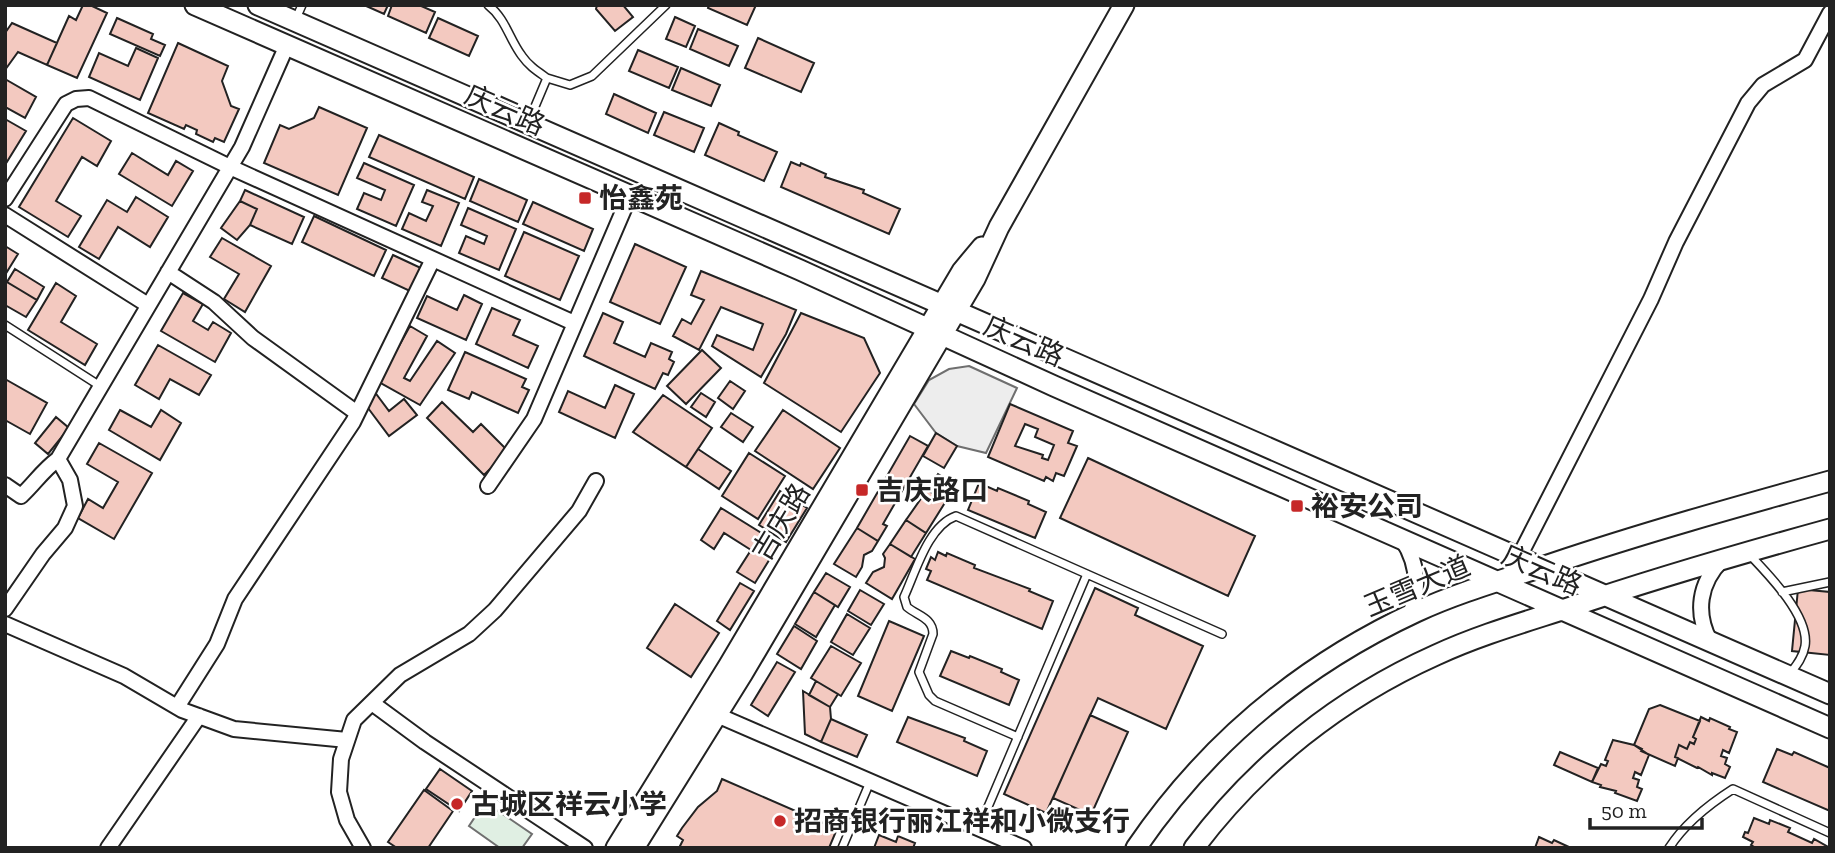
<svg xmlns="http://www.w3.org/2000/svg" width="1835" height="853" viewBox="0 0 1835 853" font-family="'Zilla Slab','Noto Sans SC',serif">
<rect width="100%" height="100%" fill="#fff"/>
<!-- green -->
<path fill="#e0efe3" stroke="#6f6f6f" stroke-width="2" d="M485,802L532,834L522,848H500L469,826Z"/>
<!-- parking -->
<path fill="#ededed" stroke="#6f6f6f" stroke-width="2" d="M969,366L1017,388L986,453L957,446L936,433L914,404L929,380L949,369Z"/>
<!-- building -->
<path fill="#f3c9c0" stroke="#222" stroke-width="2" fill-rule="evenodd" d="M83,5H90L107,13L77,78L47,65L69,16L76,20Z
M364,5H388L384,14Z
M392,5H419L435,12L426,33L388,16Z
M597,5H623L633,17L615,31L596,9Z
M709,5H756L747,25L708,8Z
M675,17L695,26L686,47L666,39Z
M117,18L153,34L151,39L165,45L160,56L110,34Z
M438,18L478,36L469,56L429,38Z
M12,23L57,43L47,65L18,52L5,70V33Z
M698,29L738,46L729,66L690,49Z
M758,38L814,63L801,92L745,68Z
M178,43L228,66L222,81L231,106L239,109L224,142L215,138L213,142L196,134L197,130L186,125L184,129L148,113Z
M136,48L158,58L140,100L89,77L99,53L128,66Z
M638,50L678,67L669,88L629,71Z
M681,68L720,85L711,106L672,90Z
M5,79L36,97L25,118L5,107Z
M614,94L656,113L648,133L606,114Z
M319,107L367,128L338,195L264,163L280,125L289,129L314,118Z
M664,112L704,128L694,152L654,135Z
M73,118L111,141L97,166L82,157L56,201L81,216L68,237L19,207Z
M5,119L26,131L5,165Z
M719,123L739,132L738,135L777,152L764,181L705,155Z
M379,135L474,177L465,199L369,157Z
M132,153L168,175L176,161L193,171L172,206L119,174Z
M791,162L800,166L801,163L826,174L825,177L864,190L863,193L900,209L889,234L781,187Z
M364,163L414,185L396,226L357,209L364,193L381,200L385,190L357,178Z
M479,179L527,200L518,222L470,201Z
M245,190L304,217L292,244L250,225L257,209L240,201Z
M427,190L459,203L441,246L402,229L409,213L426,221L433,206L422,202Z
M136,197L168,217L150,247L118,227L99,259L79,247L107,200L127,212Z
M240,201L257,209L250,225L237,240L221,228Z
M533,202L593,229L584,251L523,224Z
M468,208L516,229L499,270L459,253L466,236L484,244L487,236L461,225Z
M314,216L386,250L374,276L302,242Z
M524,232L579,256L560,300L505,276Z
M222,238L271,266L245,312L224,299L239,274L210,257Z
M635,244L686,267L660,324L610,302Z
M5,246L18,254L5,275Z
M393,255L423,269L412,292L382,278Z
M15,269L44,287L37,300L7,282Z
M701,271L796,310L786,334L761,377L712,346L717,335L753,350L763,324L721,307L699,350L673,336L682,319L691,324L704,300L691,295Z
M5,281L37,300L26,317L5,305Z
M56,283L76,296L61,322L97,344L85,365L28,330Z
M183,293L203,304L193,321L208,330L213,322L231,333L215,362L161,331Z
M464,295L482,304L466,340L417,318L427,296L457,310Z
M492,308L520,320L513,335L538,346L528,368L476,344Z
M603,313L623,322L614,343L645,357L651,343L672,352L669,359L674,362L668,375L663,373L655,389L584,356Z
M801,313L864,338L880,373L841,432L764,383Z
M410,326L427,336L404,378L410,381L437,341L455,353L420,405L379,382Z
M158,345L211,375L199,395L170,379L159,399L135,385Z
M702,350L721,368L686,404L667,386Z
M465,352L526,379L522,387L529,390L518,413L472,392L469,399L448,390Z
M5,379L47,403L30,434L5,420Z
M730,381L745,391L733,409L718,398Z
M615,385L634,394L615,438L559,412L568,391L605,408Z
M374,391L389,411L404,399L417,415L389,436L368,408V400Z
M701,393L715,402L706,417L691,407Z
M663,395L712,428L686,467L633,432Z
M442,402L473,432L481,424L508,451L484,475L427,418Z
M1010,404L1073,431L1068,443L1077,446L1064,476L1056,473L1053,481L1046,477L1044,481L988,457ZM1025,424L1038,429L1035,437L1054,445L1048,460L1042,458L1043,455L1015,446Z
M120,410L151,427L161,410L181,423L160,460L109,430Z
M783,410L840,448L813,489L755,451Z
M731,413L753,427L743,442L721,427Z
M56,417L69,428L48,454L35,443Z
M936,433L957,446L944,468L923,456Z
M910,436L928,446L883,524L887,526L878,541L857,528Z
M99,443L152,473L114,539L78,518L88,499L103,508L118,482L87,464Z
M698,449L731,471L719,489L686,467Z
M749,453L785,476L758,519L722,496Z
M1088,458L1255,536L1228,596L1060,518Z
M938,474L956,485L946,501L927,490Z
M979,483L997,491L998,488L1029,501L1028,504L1046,512L1035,538L968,510Z
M927,490L946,501L926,533L906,520Z
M780,491L807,508L786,542L759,525Z
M721,508L779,544L755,583L737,572L751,550L724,533L714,549L701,540Z
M906,520L926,533L911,557L890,544Z
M857,528L878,541L872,551L864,555L862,567L856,577L834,564Z
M890,544L915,559L892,599L866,583L873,572L884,567L885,558L883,554Z
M938,552L946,556L947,553L975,565L974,568L1030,589L1029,591L1053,601L1042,629L927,580L931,571L926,569L931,557L935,560Z
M826,573L850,587L838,607L814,592Z
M740,583L754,591L730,630L717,621Z
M1095,588L1138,608L1135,615L1203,646L1166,729L1098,698L1046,813L1004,794Z
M1798,589L1830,592V655L1792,651Z
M860,590L884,604L871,625L848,611Z
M814,592L835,605L816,637L795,624Z
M675,604L719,633L691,677L647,648Z
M847,614L870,628L853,655L831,642Z
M889,621L924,636L892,711L858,696Z
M794,626L817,641L801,669L777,654Z
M831,646L861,663L841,696L811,678Z
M951,651L969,658L970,656L1002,669L1001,672L1019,680L1009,705L940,676Z
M777,662L795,672L768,716L751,705Z
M816,681L838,694L830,707L809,695Z
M803,691L830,707L831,719L821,742L805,734Z
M1660,705L1700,721L1693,737L1696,739L1694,744L1690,742L1687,749L1679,745L1675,757L1678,758L1675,766L1641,751L1642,749L1634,745L1649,709Z
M1090,715L1128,732L1091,815L1053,798Z
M908,717L965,738L964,741L987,751L977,776L897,742Z
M1701,717L1709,721L1710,718L1730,727L1729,729L1737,732L1729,753L1723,750L1721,756L1727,758L1725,764L1730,767L1725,778L1712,773V775L1698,767L1697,768L1675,757L1679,745L1687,749L1690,742L1694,744L1696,739L1693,737Z
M831,719L867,735L857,757L821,742Z
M1613,740L1634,745L1649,755L1641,775L1635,772L1633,778L1639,780L1637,787L1642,789L1637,801L1615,793L1616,791L1600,787L1601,785L1592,782L1601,764L1606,766L1608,761L1605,760Z
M1777,749L1792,755L1794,752L1830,768V811L1763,782Z
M1560,752L1598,768L1592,782L1554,765Z
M440,769L472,791L459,811L426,789Z
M722,779L837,829L829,848H679L683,840L677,836L682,828L698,807L717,791Z
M424,790L453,811L428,848H397L388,842Z
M1754,818L1769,824L1770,820L1790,828L1788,832L1812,843L1814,839L1830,848H1756L1751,845L1753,842L1743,837L1745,832L1748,833Z
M879,835L896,842L898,836L915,843L913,848H874Z
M1539,837L1552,843L1554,840L1571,848H1535Z"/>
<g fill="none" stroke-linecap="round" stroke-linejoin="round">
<defs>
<path id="lane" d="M488,5C506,19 509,39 522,56C529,66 537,71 547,78
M295,21L302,5
M528,123L547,78L570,85L592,76L666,5
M5,325L100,386
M1748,553C1767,573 1810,616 1805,646C1803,658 1795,667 1789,675
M1782,592L1830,582
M1018,737L935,701L929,695L919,672L933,634C933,618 918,616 907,607L904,597C916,571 928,526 956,516L1222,634
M979,828L1087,574
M842,848L870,782
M1669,848C1685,823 1708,805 1733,789L1830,833"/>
<path id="street" d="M5,199L66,104L76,99L89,98L230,167L574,323
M5,215L148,305
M168,272L214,302L253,338L357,413
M5,485L21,496C35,483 42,471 58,459L242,147L287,45
M488,486L534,419L630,195
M1402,539C1418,563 1420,588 1410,615
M1519,557L1651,299L1676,242L1748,103L1763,85L1805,60L1830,13
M5,609L43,554L65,528L75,506L70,480L58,459
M5,624L124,676L182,710L234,729L347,740
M1710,641C1695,613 1699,583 1722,560
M372,703L425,742L585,848
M177,707L217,644L235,599L353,422L433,259
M717,715L1024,848
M108,848L199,716
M363,848L347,820L339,792L341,759L354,720L400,675L469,634L495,610L579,511L596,481"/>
<path id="secondary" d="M195,5L800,270L1054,386L1830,728
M258,5L1830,694
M616,848L729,665L962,271L982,247
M634,848L743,673L975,279L999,227L1124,5
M1136,848C1207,744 1302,665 1416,612C1459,592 1506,579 1551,564C1643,533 1736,507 1830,481
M1194,848C1257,764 1340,698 1436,655C1479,635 1525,622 1571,607C1656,578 1743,553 1830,529"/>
</defs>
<!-- lane casing -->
<use href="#lane" stroke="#222" stroke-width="10"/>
<!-- street casing -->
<use href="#street" stroke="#222" stroke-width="18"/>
<!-- secondary casing -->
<use href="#secondary" stroke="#222" stroke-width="23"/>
<!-- lane -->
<use href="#lane" stroke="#fff" stroke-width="7"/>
<!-- street -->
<use href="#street" stroke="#fff" stroke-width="14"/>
<!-- secondary -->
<use href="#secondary" stroke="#fff" stroke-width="19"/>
</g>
<!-- markers -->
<g fill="#c62828" stroke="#fff" stroke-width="2.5">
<rect x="578" y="191" width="14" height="14" rx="3.5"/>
<rect x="855" y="483" width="14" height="14" rx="3.5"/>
<rect x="1290" y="499" width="14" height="14" rx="3.5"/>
<circle cx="457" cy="804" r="7"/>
<circle cx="780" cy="821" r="7"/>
</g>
<g text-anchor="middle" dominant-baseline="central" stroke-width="5" stroke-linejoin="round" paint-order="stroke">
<!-- street labels -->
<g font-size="28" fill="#222" stroke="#fff">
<text transform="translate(505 110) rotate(24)">庆云路</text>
<text transform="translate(1024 341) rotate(24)">庆云路</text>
<text transform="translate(781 522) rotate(-59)">吉庆路</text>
<text transform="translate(1542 570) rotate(24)">庆云路</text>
<text transform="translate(1417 586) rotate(-23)">玉雪大道</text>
</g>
<!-- poi labels -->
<g font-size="28" font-weight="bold" fill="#222" stroke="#fff" text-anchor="start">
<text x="599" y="198">怡鑫苑</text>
<text x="876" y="490">吉庆路口</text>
<text x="1311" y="506">裕安公司</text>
<text x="471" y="804">古城区祥云小学</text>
<text x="794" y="821">招商银行丽江祥和小微支行</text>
</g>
</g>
<!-- border -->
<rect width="1835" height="853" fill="none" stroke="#222222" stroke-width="14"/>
<!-- scale -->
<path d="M1590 818v10h112v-10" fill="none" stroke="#222222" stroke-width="3.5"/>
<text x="1601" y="818" font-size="21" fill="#222222" stroke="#ffffff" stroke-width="5" paint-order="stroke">50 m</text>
</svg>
